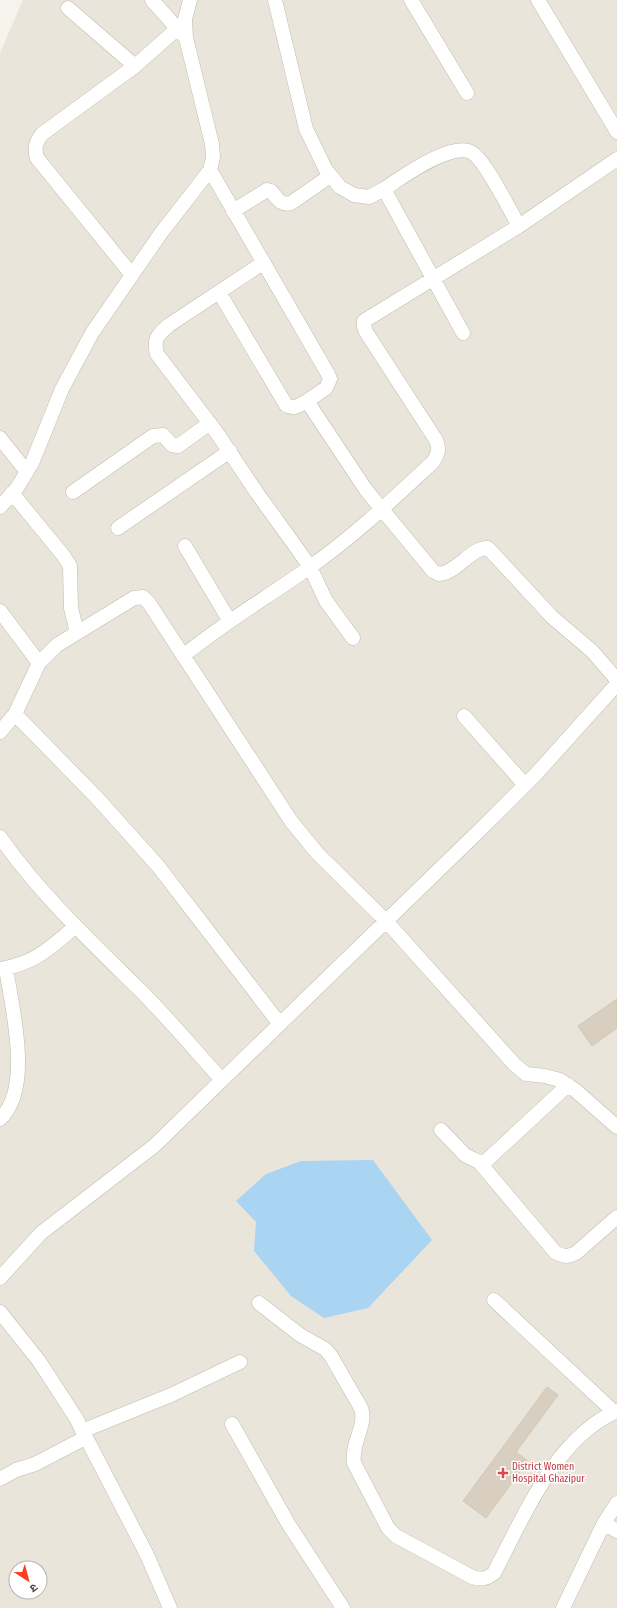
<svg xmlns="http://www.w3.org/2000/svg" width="617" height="1608" viewBox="0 0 617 1608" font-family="'Fira Sans Condensed','Noto Sans Devanagari',sans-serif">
<rect width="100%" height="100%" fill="#f6f3ec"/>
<!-- residential -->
<path fill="#eae5da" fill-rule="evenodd" d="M23,0H617V1608H0V53ZM16,1568H40V1592H16Z"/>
<!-- water -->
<path fill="#a9d4f2" d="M373,1160L432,1240L368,1308L324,1318L291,1296L254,1251L256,1222L236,1201L266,1174L301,1161Z"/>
<!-- building -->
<path fill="#d8cfc1" stroke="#d3c7b4" d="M617,999V1028L592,1046L578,1026Z
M547,1387L558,1395L516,1452L528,1461L486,1518L463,1501Z"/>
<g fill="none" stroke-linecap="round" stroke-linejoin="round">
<defs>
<path id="minor" d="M152,0L183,35
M275,0L306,129L326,170L340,187L354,195L369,197L384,189L463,333
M411,0L467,93
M538,0L617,132
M68,8L135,66
M210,170L328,374L330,379L326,388L307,401L366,490L433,571L439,574C457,573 471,547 488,548L552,617L592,651L617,680
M384,189C401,178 450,142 471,152C485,159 510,211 519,226
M233,211L267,190L271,191C277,198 281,206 291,203L330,176
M263,263L169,325C158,335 153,338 157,354L217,433L257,493L296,547L310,567L326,601L353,638
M132,275L37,158C34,148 36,142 42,134L135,66L178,28
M219,292L286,405C294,410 300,405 307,401
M0,438L27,472
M73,492L153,436L163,435L172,445L178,446L210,423
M12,493L63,555L70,566L71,608L77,633
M0,507L17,488L32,463L62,389L92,333L161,233L210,170L213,157L212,144L186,38L185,19L190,0
M118,528L230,451
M185,546L229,620
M0,611L39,663
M183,656C223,623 268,597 310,567C354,536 393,499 433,462C438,454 440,449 436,440L366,332L364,326V321L519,226L617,159
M464,716L525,785
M0,732L15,714
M0,837C40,894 90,941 139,989C168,1018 194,1049 221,1079
M0,969C36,963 48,949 75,927
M279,1023L158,866L98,799L15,714L39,663L57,645L134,598L143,597L149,603L291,821L317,853L386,921L515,1065L526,1074L545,1076L560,1080L575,1090L617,1127
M0,1119C33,1088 12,1009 6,968
M441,1130L465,1155L479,1162L486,1161L568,1085
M479,1162L555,1252C563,1257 568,1257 576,1253L617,1217
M0,1278L41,1233L154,1146L482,828L536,774L617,684
M494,1300L614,1412
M259,1303L300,1335L325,1349L331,1356L361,1408C367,1426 351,1442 354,1463L388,1528L396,1536L472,1577C481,1580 486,1579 494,1573C523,1518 556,1437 617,1411
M0,1312L39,1361L76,1418L147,1555L170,1608
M232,1424L289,1525L343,1608
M82,1431L171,1395L240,1362
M0,1479L16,1470L35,1464L85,1438
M604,1523L617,1531
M563,1608L604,1523L617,1503"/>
</defs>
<!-- minor casing -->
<use href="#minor" stroke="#c2bbae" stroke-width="15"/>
<!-- minor -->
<use href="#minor" stroke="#fff" stroke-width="14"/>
</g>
<!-- markers -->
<path fill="#e0444e" stroke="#fff" stroke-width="1.5" d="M501 1467h4v4h4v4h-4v4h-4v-4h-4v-4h4z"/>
<g text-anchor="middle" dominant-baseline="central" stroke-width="3" stroke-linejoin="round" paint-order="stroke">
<!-- health labels -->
<g font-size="10" fill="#be3a42" stroke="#fff" text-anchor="start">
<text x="512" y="1467">District Women<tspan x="512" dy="12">Hospital Ghazipur</tspan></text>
</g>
</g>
<!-- north arrow -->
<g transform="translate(28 1580) rotate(144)"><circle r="19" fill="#ffffff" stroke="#b7b4b0"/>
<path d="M0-3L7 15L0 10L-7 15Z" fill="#fc3f1d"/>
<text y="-6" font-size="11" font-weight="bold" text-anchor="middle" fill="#4b4439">उ</text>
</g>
</svg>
